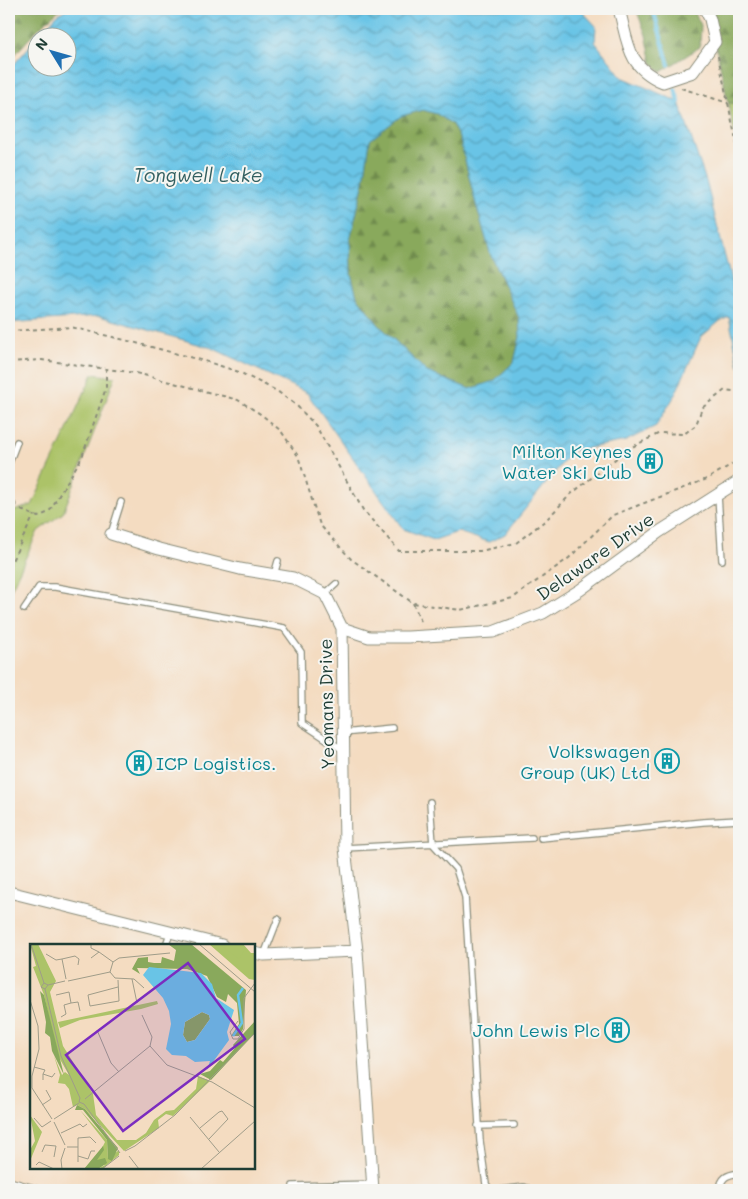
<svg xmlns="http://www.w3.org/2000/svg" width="748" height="1199" viewBox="0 0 748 1199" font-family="Mali,sans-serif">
<defs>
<pattern id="grass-tufts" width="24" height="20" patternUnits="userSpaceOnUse" patternTransform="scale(1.25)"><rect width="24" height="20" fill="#acc368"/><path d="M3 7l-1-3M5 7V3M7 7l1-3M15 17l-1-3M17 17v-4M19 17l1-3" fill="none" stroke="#8ba056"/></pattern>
<pattern id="forest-firs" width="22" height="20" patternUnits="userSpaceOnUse" patternTransform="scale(1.25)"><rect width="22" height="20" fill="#89a95c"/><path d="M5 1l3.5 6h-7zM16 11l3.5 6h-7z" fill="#6f8b4d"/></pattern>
<pattern id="water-waves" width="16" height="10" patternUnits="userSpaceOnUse" patternTransform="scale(1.25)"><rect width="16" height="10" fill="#69c4e6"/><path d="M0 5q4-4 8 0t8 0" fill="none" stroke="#56a0bb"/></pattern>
</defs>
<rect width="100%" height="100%" fill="#f6f6f2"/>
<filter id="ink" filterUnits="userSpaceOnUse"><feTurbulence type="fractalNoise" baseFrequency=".02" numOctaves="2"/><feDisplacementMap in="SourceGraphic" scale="10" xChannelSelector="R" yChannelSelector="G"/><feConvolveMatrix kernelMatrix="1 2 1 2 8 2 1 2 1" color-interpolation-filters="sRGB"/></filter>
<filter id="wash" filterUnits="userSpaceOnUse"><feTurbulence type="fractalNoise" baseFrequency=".0096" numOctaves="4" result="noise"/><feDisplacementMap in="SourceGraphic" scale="20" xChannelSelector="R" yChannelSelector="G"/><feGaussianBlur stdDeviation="1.12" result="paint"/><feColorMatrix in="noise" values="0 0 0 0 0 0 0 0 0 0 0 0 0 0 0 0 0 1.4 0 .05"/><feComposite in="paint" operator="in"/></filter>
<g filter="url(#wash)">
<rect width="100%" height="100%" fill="#f4dcc1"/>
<!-- grass -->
<path fill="url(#grass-tufts)" stroke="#66804e" d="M728,103H739V154Z"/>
<!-- forest -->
<path fill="url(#forest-firs)" stroke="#547348" d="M9,9H60L36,31L9,61Z
M636,9H693L701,25L700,47L661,72L652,63L646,35Z
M708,9H739V103H728Z
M423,110L437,114L452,124L460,140L474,197L491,256L519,318L520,337L514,362L494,381L470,389L427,372L378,324L357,297L351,274L350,240L364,181L370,140L401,116Z"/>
<!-- park -->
<path fill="#acc368" stroke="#66804e" d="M93,374L115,377L63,513L38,531L9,594V523L14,511L32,505Z"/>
<!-- water -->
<path fill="url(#water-waves)" stroke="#44808d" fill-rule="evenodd" d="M66,9H580L596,26L595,42L622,77L679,102L706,181L739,312V367L729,317L720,321L701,337L674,397L656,426L626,441L572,451L505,534L489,542L458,532L434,540L403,529L307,393L212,348L99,316L9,323V70L57,15ZM38,38H68V68H38ZM423,110L437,114L452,124L460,140L474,197L491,256L519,318L520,337L514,362L494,381L470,389L427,372L378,324L357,297L351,274L350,240L364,181L370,140L401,116Z"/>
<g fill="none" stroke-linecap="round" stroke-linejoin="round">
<!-- stream -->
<path stroke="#69c4e6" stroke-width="4" d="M653,9L669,65
M675,89L679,102"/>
</g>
</g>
<g filter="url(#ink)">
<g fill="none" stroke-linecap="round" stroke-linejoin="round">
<defs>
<path id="service" d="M9,463L17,442
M718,495L722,560
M111,534L121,502
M274,575L278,561
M325,594L336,584
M24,609L39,587H55L284,628L301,652L302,723L343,750
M343,733L392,728
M430,802L433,844L456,869L465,897L480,1141L486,1184L490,1190
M541,838L703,822L739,820
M345,848L532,838
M166,945L170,933
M264,955L278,919
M478,1126L514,1125
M9,1181L41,1190
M293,1186L373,1184
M500,1190L524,1187L533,1190
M719,1190C722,1177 726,1175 739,1173"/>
<path id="minor" d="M619,9C628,42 627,67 663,82L693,72L715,42L710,19L705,9
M9,504L10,505
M111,534L159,549L240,569L293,578L325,594L342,628L345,848L357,951L373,1190
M342,628L369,637H408L493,632L543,613L580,590L659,532L739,481
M9,892L222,945
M254,953L264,955L357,951"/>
</defs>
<!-- service casing -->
<use href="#service" stroke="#8a8c7a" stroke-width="8"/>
<!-- minor casing -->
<use href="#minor" stroke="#8a8c7a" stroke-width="13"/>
<!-- path -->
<path stroke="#8a8c7a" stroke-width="2" stroke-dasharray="4 4" stroke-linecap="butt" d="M718,56L739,154
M681,88L728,103
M9,331L71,327L125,340L208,362L239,372L277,391L296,405L316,426L363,510L399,551H480L516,543L546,520L571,494L628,449L660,433L684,434L696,425L702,408L725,390L739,392
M9,362L42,360L136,373L238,400L262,415L281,431L298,456L320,525L351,559L413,603L460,610L513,598L569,558L613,515L707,479L739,460
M21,510L38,517L49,512L82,457L106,388V369
M9,567L34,515
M413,603L422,624"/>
<!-- service -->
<use href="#service" stroke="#fff" stroke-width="5.5"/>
<!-- minor -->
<use href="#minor" stroke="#fff" stroke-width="11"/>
</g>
</g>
<!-- icons -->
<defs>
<symbol id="building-ring" viewBox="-11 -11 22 22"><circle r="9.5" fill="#f6f6f2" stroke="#0f9aa8" stroke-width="1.5"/><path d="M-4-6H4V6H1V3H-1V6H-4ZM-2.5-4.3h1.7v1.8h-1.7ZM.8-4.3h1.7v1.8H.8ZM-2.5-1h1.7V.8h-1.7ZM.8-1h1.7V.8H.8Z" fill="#0f9aa8"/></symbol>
</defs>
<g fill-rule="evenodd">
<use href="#building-ring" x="636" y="447" width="28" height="28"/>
<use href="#building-ring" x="653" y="747" width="28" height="28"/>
<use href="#building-ring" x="125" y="749" width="28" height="28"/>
<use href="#building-ring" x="603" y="1016" width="28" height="28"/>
</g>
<g text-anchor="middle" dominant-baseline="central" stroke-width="4" stroke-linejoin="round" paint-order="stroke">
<!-- culture labels -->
<g font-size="18" fill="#0d838f" stroke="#f6f6f2" text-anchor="end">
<text x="632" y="451">Milton Keynes<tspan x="632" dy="21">Water Ski Club</tspan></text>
<text x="650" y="751">Volkswagen<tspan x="650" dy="21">Group (UK) Ltd</tspan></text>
<text x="156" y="763" text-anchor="start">ICP Logistics.</text>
<text x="600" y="1030">John Lewis Plc</text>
</g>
<!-- street labels -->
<g font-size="18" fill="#1f3d34" stroke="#f6f6f2">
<text transform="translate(595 556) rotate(-35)">Delaware Drive</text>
<text transform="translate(326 704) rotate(-91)">Yeomans Drive</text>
</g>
<!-- water labels -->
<g font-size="19" font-style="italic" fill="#325f60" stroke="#f6f6f2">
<text x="198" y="174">Tongwell Lake</text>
</g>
</g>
<!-- overview -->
<g transform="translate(30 944)">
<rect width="225" height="225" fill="#f4dcc1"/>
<path d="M0,0H8L26,37L20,48L33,102L63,150L66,171L87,196H106L116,189L124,176L136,167L144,166L166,145L168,132L180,137L143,172L136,170L128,176L129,184L94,207L55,165L47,161L43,163L39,145L35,140L28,139L30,131L24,112L32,131L35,128L39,131L27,110L14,51L3,23L6,22ZM50,166L77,196L78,215L89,206V211L72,225H68L75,221L65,218L75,198Z" fill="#acc368"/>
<path d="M138,0H161L216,46L213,85L209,92H201L209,80L207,59L198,50L196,58L187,53L177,32L157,25L107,24L110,30L102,25L108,14L118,13V18L124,19H131L132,13L144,17L146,6ZM10,47L14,51L34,131L22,107L20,93L15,89L16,78ZM172,68L179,71L180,75L165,96L157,98L153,91L155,78ZM225,77V89L181,136L170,130L180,127L190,116L193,118L205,104L203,101ZM47,161L55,165L88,204L82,217L78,215L77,196L53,166H45ZM73,202L74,206L67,216L75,214L77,219L68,225H54Z" fill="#89a95c"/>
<path d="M179,0H213L221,9H225V36L219,35ZM127,57L128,60L111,65L50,76L30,84L28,78ZM0,171L12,188L0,217V206L5,197Z" fill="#acc368"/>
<path d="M189,0H207L214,7L209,15Z" fill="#acc368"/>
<path d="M119,23L171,29L182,40L186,54L204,66L197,88L199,96L177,126L180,117L165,118L156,112L142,111L136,105L141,80L139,67L133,54L113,31ZM172,68L179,71L180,75L165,96L157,98L153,91L155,78Z" fill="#69c4e6" fill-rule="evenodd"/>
<path fill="none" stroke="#69c4e6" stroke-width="2.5" d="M203,92L212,79L208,51L213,44"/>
<path fill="none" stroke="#9f9c89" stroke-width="1" d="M1,0L14,39L18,41L15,45M169,0L225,48M69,8L83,18M16,10L26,16L32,15M61,14L69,8L61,4V0M80,28L83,18L89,14L140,9M36,35L32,15L45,12L49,15L48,21M102,35L107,59M38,37L80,28L85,34L104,35L114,44M14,39L11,43L15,45L31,112L50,154L49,158L54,160L90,209M18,41L35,37M88,43L58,51L60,62L89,57L88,36M26,51L39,48L41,59L34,61L36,70L31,73M0,56L8,82L9,105L2,132V144L22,175M41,59L48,58L50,67M208,77L200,88L203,95H208L214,85V54L225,39M67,86L81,119L89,128M120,102L137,121L182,138L225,164M4,123L15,126L13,130M13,136V130L22,133L25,129M55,155L120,102L122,93L112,71M12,161L21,155L16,146M160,173L189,208M4,174L12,183L21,177M24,175L49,159M24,178L35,201M170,184L189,168L192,167L198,175L179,195M31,189L50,180L53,183L57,180M37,203H48V212M48,203V194L60,193L66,199M95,207L105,202L145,171L225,89M12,208L15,201L26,202L24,213M99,212L109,225M48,218V212L58,215L61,207H65M6,221L9,218L24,225M32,225L31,216L35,204M72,225L89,212M171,225L225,177"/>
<path fill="#7b2cbf" fill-opacity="0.15" stroke="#7b2cbf" stroke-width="2.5" d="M158,19L215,95L93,187L36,111Z"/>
<rect width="225" height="225" fill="none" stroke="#1f3d34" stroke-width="2.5"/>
</g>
<!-- margin -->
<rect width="748" height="1199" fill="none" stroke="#f6f6f2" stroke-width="30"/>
<!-- north arrow -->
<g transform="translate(52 52) rotate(307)"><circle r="24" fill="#f6f6f2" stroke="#a0aca6"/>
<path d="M0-4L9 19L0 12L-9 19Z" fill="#1f6fb2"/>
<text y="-8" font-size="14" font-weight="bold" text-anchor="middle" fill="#1f3d34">N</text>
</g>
</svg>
